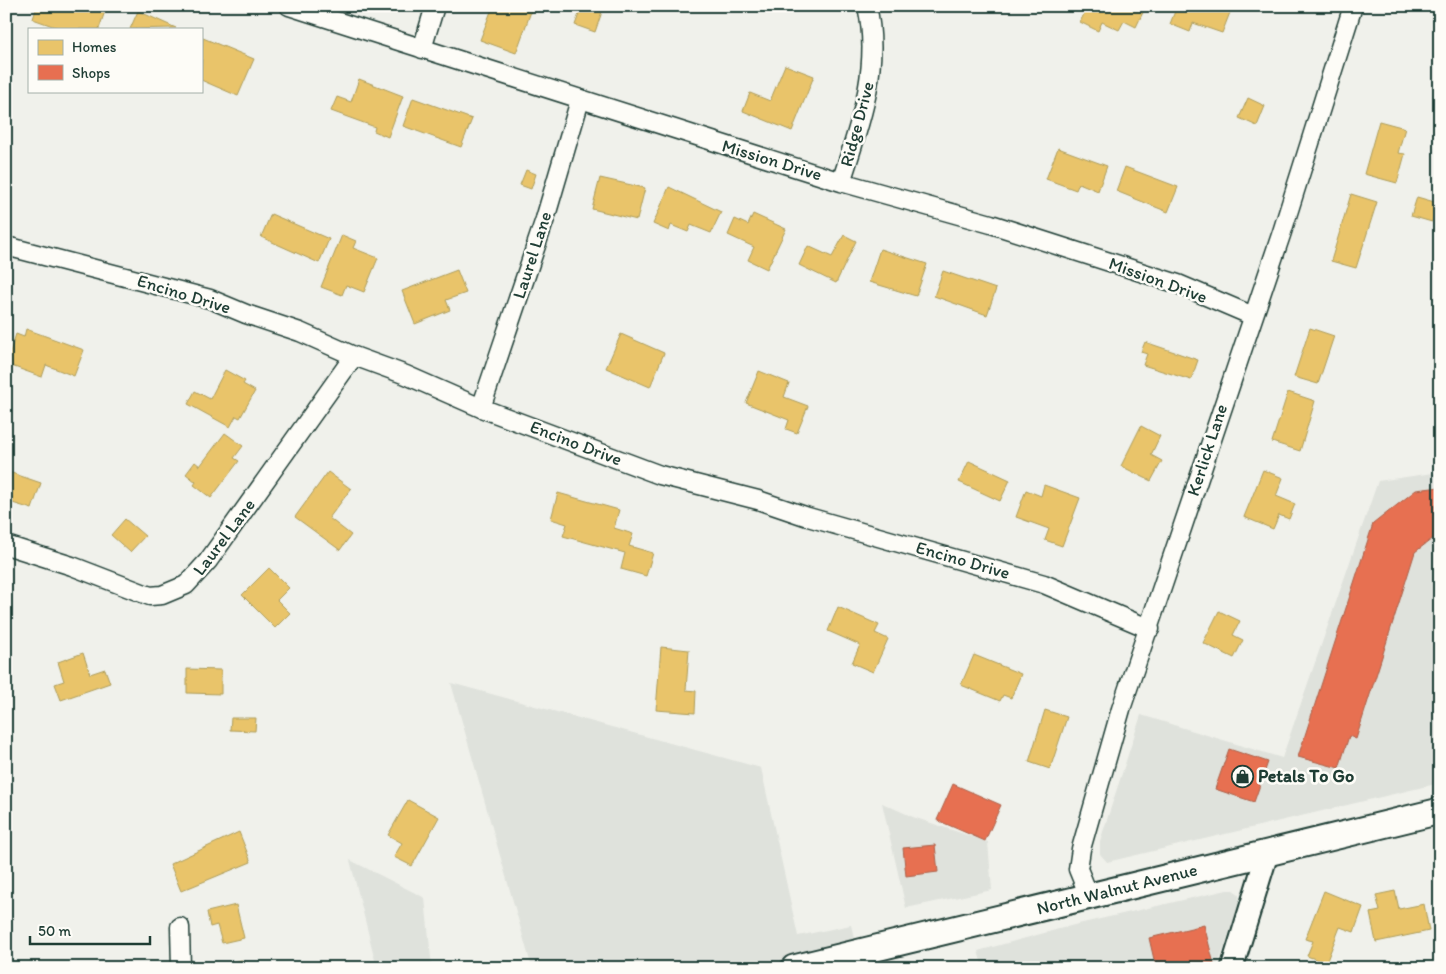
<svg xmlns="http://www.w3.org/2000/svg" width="1446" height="974" viewBox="0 0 1446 974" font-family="Itim,sans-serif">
<rect width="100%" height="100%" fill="#f0f1eb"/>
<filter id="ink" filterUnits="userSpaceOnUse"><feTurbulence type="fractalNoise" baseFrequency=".02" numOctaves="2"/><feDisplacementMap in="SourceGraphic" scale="10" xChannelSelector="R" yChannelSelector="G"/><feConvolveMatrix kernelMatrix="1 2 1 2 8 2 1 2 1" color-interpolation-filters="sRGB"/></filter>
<g filter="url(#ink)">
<!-- built -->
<path fill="#dfe2dc" d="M1440,472V783L1107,862L1100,854V841L1141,715L1282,758L1378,481Z
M451,683L761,768L798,936L851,925L861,968H532Z
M882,803L913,817L988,842L992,890L906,908Z
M350,860L425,898L432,968H377Z
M1227,890H1233L1239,894V905L1217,968H983L978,951L1074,925Z"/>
<!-- homes -->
<path fill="#e9c46a" stroke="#ac9c5a" d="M37,6H101L106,8L99,29H61L33,19Z
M493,6H533L516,53L480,40Z
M582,6H604L595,32L575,25Z
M1088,6H1146L1136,27L1124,21L1119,30L1102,22L1098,31L1080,22Z
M1177,6H1220L1231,10L1222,33L1193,23L1190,32L1170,24Z
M138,11L176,28L130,29Z
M203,38L254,59L238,96L201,80Z
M785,65L814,76L792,131L743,111L750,93L770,101Z
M359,79L403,96L388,137L374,131L375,127L331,111L337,97L351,102Z
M413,98L472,119L461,147L403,126Z
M1248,98L1265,106L1257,126L1239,118Z
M1379,121L1405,128L1398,153L1405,154L1397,183L1364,174Z
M1058,148L1107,166L1098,191L1079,183L1076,190L1046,179Z
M1125,167L1178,187L1168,212L1116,191Z
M526,170L536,174L531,189L520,185Z
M600,178L645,188L637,220L592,209Z
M669,187L721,212L711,233L691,225L688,232L671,225L669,231L653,224Z
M1351,194L1377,202L1356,268L1331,261Z
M1417,197L1438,203L1432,222L1411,216Z
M271,214L329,239L319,263L261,237Z
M753,214L786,229L767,269L748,260L754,247L728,235L735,219L748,225Z
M342,235L356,241L353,248L378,258L364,292L346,285L342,295L321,287Z
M844,235L856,241L836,283L799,265L808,246L832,257Z
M880,249L927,264L916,296L869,282Z
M457,270L466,293L446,300L450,310L415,324L402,291Z
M943,271L996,289L987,315L934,296Z
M1310,328L1334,336L1318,384L1294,377Z
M26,329L84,350L74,376L46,365L42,377L6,364L16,334L24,337Z
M621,334L664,353L650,387L606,368Z
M1145,342L1198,360L1191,380L1143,365L1147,354L1141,352Z
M225,370L245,381L243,384L255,391L240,418L236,416L230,427L188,404L195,391L210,399Z
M759,371L789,383L784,397L808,406L797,433L786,429L789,420L746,403Z
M1288,392L1315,401L1300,451L1272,442Z
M1141,426L1160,436L1151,455L1162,461L1151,481L1121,466Z
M225,433L243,446L234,458L239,461L211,498L194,485L196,482L186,474L195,462L200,466Z
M969,461L1010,480L1000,501L959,482Z
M1263,470L1283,478L1276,496L1295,504L1289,519L1279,515L1273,529L1244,517Z
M6,471L41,483L32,509L6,501Z
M328,472L351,489L329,518L351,535L340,550L295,517Z
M1044,485L1080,498L1062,546L1045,540L1049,529L1016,517L1026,490L1041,496Z
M558,493L619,510L614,528L633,534L629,546L653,553L646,576L621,569L625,553L563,536L567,524L551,519Z
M125,519L145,536L130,552L111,535Z
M269,568L289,588L277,600L290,613L275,628L242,595Z
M838,607L879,625L875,633L888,639L873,672L852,663L860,645L828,631Z
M1219,611L1240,621L1233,635L1243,640L1234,658L1203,643Z
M661,647L689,650L686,690L696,691L695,713L656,710Z
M83,653L90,674L105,669L110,683L61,700L55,684L64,681L58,662Z
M974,655L1021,674L1011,698L1003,695L1000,701L961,685Z
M187,669L221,670V694L187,693Z
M1045,710L1067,717L1050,769L1029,762Z
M231,718H256L255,731L230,730Z
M408,800L439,817L412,866L394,857L402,843L388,835Z
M239,832L251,862L181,891L170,864Z
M1324,891L1363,907L1354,932L1340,927L1326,963L1307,956L1313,941L1305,939Z
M1395,891L1399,909L1424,904L1429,931L1376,942L1370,913L1380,911L1376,895Z
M236,905L244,938L222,943L217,925L210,927L207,912Z
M242,960L243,968H221L220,965Z"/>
<!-- shops -->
<path fill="#e76f51" stroke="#ab6048" d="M1440,487V538L1432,539L1415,552L1356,739L1349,736L1339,768L1298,757L1373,524L1416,490Z
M1229,749L1268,762L1254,802L1215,789Z
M953,784L1001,805L985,841L937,820Z
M935,845L938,872L906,876L903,848Z
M1204,925L1215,968H1156L1149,938Z"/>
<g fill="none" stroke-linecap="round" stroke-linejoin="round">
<defs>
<path id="minor" d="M289,6L841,182L991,224L1178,284L1253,316
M422,49L435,6
M841,182C860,124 881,68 867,6
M6,246L210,299L246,314L300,332L354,356L406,375L481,408L660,475L758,500L808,517L1044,584L1150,629
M481,408L545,219L580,100
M6,545L72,566L150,596L162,595L186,585L208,561L354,356
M1089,896L1078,869L1081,849L1121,709L1282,232L1353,6
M180,927L181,968"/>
<path id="tertiary" d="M1232,968L1267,854"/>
<path id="secondary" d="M794,968L1440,811"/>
</defs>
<!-- minor casing -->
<use href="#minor" stroke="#1f3d34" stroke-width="21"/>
<!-- tertiary casing -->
<use href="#tertiary" stroke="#1f3d34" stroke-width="25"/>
<!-- secondary casing -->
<use href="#secondary" stroke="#1f3d34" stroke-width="29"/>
<!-- minor -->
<use href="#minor" stroke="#fdfcf7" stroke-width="18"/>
<!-- tertiary -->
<use href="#tertiary" stroke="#fdfcf7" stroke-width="21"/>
<!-- secondary -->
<use href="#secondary" stroke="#fdfcf7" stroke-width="25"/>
</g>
</g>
<!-- icons -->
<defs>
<symbol id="shop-ring" viewBox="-11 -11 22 22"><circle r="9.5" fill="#fdfcf7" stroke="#1f3d34" stroke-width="1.5"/><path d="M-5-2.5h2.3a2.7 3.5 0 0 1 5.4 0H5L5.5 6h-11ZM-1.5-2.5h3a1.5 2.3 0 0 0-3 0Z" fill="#1f3d34"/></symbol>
</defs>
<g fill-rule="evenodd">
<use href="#shop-ring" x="1230" y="764" width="25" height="25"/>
</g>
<g text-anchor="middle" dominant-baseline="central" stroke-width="5" stroke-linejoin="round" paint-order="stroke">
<!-- street labels -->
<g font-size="18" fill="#1f3d34" stroke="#fdfcf7">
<text transform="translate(857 124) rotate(-75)">Ridge Drive</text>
<text transform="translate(772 160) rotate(17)">Mission Drive</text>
<text transform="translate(532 255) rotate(-72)">Laurel Lane</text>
<text transform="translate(1158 280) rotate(20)">Mission Drive</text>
<text transform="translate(184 294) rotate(17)">Encino Drive</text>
<text transform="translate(576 443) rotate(21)">Encino Drive</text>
<text transform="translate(1207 450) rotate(-72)">Kerlick Lane</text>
<text transform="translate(224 537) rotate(-53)">Laurel Lane</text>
<text transform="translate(963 560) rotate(16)">Encino Drive</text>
<text transform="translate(1117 889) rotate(-14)">North Walnut Avenue</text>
</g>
<!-- poi labels -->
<g font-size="18" font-weight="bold" fill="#1f3d34" stroke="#fdfcf7" text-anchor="start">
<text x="1258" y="776">Petals To Go</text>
</g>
</g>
<!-- margin -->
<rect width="1446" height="974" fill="none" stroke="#fdfcf7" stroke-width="25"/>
<rect x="12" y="12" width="1421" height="949" fill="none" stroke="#1f3d34" stroke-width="2" filter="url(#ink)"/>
<!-- legend -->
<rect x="28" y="28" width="175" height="65" fill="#fdfcf7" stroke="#a4b0a9"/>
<rect x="38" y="40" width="25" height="15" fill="#e9c46a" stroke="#a4b0a9"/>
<text x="72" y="52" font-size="15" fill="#1f3d34">Homes</text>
<rect x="38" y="65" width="25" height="15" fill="#e76f51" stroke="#a4b0a9"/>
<text x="72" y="78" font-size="15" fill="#1f3d34">Shops</text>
<!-- scale -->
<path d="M30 936v8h120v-8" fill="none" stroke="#1f3d34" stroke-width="2.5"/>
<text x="38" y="936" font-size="15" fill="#1f3d34" stroke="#fdfcf7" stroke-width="4" paint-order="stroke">50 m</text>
</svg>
